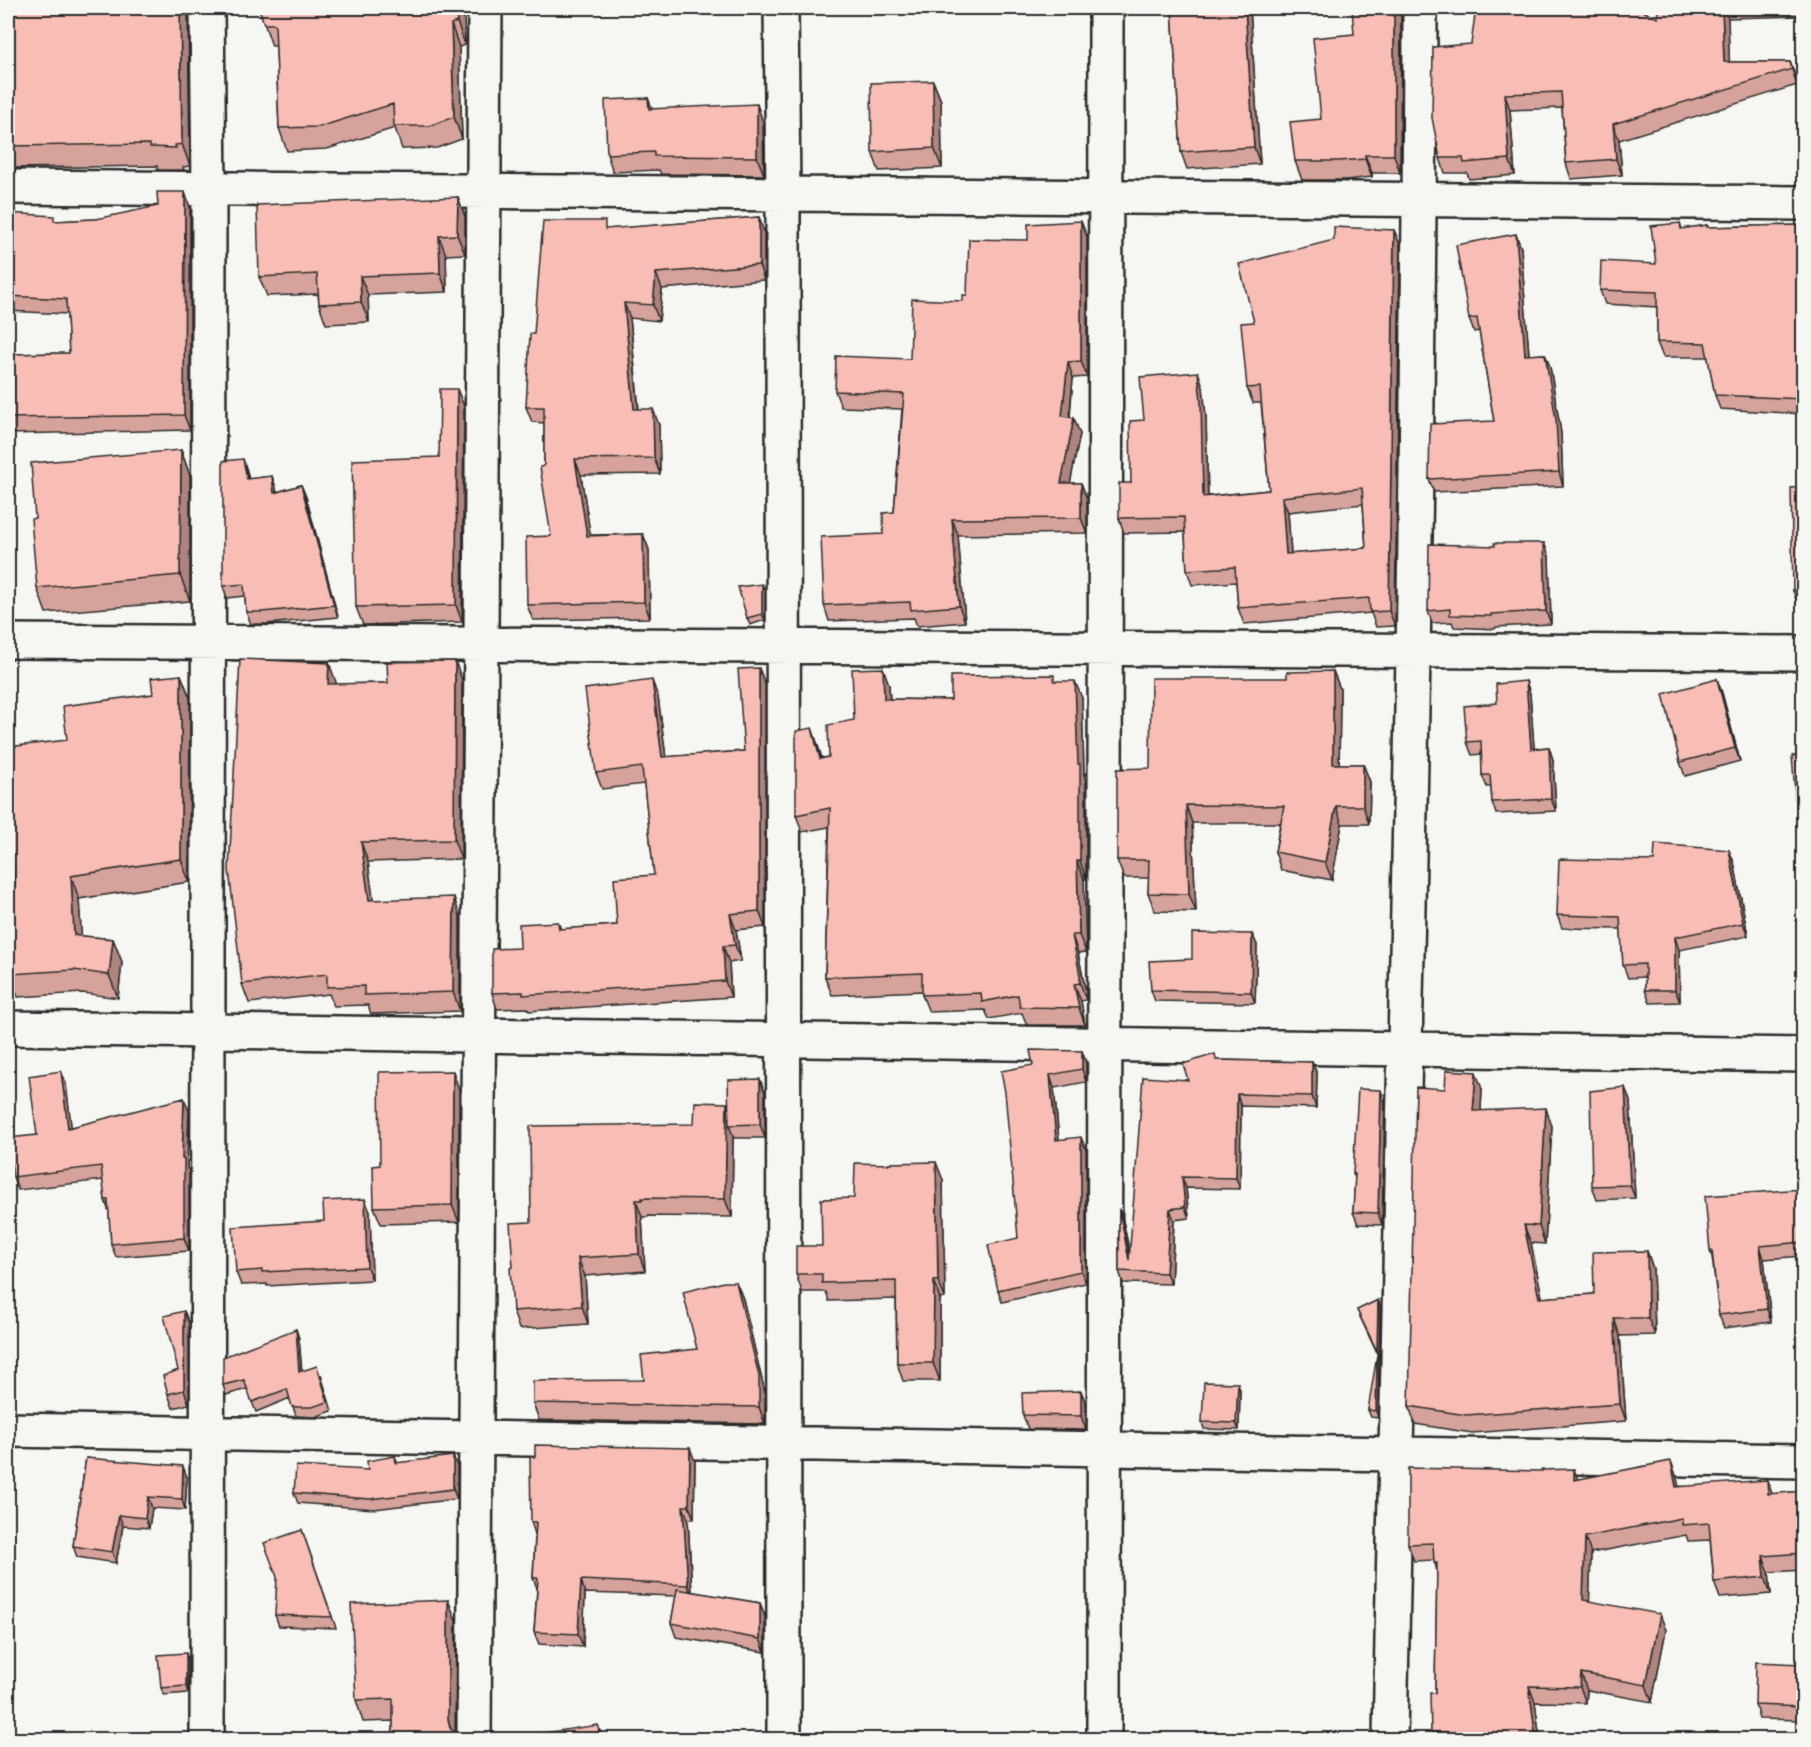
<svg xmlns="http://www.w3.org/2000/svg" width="1811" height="1747" viewBox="0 0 1811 1747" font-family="Itim,sans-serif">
<rect width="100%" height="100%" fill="#f6f6f2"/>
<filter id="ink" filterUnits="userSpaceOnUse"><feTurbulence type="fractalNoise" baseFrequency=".0167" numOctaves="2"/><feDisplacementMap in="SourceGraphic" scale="12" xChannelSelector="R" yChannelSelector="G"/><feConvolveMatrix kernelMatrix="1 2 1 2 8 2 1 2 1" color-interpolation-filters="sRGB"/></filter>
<g filter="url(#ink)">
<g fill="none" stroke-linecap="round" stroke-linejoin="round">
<defs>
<path id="street" d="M207,8L209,188L207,1740
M781,8L783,194L784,1740
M8,187L1804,203
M8,641L1804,653
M8,1028L1804,1055
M8,1430L1804,1461
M474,1740L485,8
M1104,1740L1106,8
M1390,1740C1401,1162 1419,585 1420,8"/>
</defs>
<!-- street casing -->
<use href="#street" stroke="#2b2b2b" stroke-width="38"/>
<!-- street -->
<use href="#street" stroke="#f6f6f2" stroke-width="33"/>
</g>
<!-- wall -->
<path fill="#d5a39b" stroke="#2b2b2b" stroke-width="1.5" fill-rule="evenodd" d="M8,8H188L190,166L183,167L184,170H158L157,166L8,168Z
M259,8H467L466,14L464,15L465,45L459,47L462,139L437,148L402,149L395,128L327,149L287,151L279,128L276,46H272Z
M1172,8H1250L1260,164L1187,169L1181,152Z
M1401,8L1400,173H1372V177L1346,180H1302L1295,161L1321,119L1354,34Z
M1658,8H1803V16L1728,18L1729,62H1790L1796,78L1797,85L1619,140L1622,175L1571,179L1566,163L1562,108L1510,110L1515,175L1469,179L1467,173H1445L1440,158L1471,44L1658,18Z
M933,81L941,101L942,168L879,171L872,152Z
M648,98L652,109L763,122L764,175L661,174L659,170L613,172L607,154Z
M458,197L465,217V254L446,255L447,292L368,295L369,322L326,324L319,304L318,294L267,296L259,277Z
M190,207V430L8,434V354L69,353L67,314L8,311V213L56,221L96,219Z
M759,217L764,233V280L662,289L659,321L630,318L639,409L659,425L660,474L581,475L590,535L643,534L649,550L650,618L533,620L527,605L551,536L544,466V423L532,422L526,407L609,229Z
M1680,223L1682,229L1707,225L1708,227L1803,225V414L1720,409L1715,395L1708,357H1663L1657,342V307L1605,304L1600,290L1656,264Z
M1394,230L1400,245L1395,626L1376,627L1371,613L1244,624L1238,608L1236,582L1192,585L1187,570L1185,532L1124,533L1119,518L1131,483L1144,420L1198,372L1203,387L1206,417L1208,496L1269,490L1261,403H1253L1247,388L1254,322ZM1363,504L1366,548L1291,554L1288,512Z
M1087,237V377L1073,378L1070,417L1080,434L1070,483H1081L1087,499V533L958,535L965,622L917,626L914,618L829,621L824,605L883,534L894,512L902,409L841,407L835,391L910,359L963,301L967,295L1028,240Z
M1521,248L1529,355L1545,354L1550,367L1561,433L1563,486L1434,492L1429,479L1494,421L1479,331L1474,332L1469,319Z
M464,406L462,622L363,625L356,607L439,457Z
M181,450L190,476V601L46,613L37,588L35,518Z
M243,459L249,479L272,476L277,492L301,485L306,497L338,617L266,624H251L246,612L245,596L227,598L223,586Z
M1803,487V604H1798L1793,591Z
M1544,543L1549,556L1551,624L1496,627L1495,629L1454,627L1452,622L1432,623L1428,611L1495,546Z
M765,591V620L750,625L747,618Z
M329,663L336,684L388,683L462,680L461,859L368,862L373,900L460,916V1011L371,1014L368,1005L334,1006L329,994L249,1003L242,984Z
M883,668L889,685L890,699L951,700L1056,681L1082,698L1084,775L1086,782V879H1084L1086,952L1078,953L1086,992V1000L1081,1001L1085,1025H1027L1022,1013L989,1019L985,1010L929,1012L922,995V991L832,995L825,977L829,827L802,832L796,815L812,728L822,758L829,757L854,720Z
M1333,671L1340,689L1339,764H1363L1370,782L1369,824H1342L1332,880L1281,870L1275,852L1280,823H1192L1196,912L1155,911L1148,893L1149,878H1124L1117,860L1150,768L1287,678Z
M181,675L190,698L189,882L79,899L81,936L113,939L122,962L118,998L83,993L18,997L10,974L67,740L153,694Z
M1717,679L1722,693L1740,761L1685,776L1680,762Z
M1526,681L1530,694L1534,748L1549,747L1553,760L1556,811L1496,814L1492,802L1491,787H1487L1482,775V754L1472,755L1467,742L1497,703Z
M765,684V927L736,930L741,961L729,963L731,997L529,1011L528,1008L497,1009L492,993L520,948L558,922L561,929L617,925L654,875L644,784L602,789L596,773L658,697L666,757L744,751Z
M1803,755V842L1798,829Z
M1734,862L1748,936L1679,950L1680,1002L1650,1003L1645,990V977L1628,978L1623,965L1621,929L1562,928L1557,915Z
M1252,934L1257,945L1255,1003L1155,1001L1151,990L1192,959Z
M1082,1051L1086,1063V1082L1054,1088L1059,1140L1086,1150V1283L1002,1302L998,1290L1018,1238L1033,1065Z
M1217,1060L1312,1062L1317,1074L1316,1108L1241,1106L1240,1189L1186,1188L1189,1218L1174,1220L1171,1284L1123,1283L1119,1271V1209L1123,1221L1130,1253L1188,1080Z
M66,1084L71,1127L189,1111L187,1167L189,1172V1251L116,1257L111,1244L109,1212L105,1200L103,1180L18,1190L13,1177Z
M459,1089V1222L381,1224L374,1207Z
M1445,1089H1482L1481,1111L1552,1126L1545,1244L1531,1243L1542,1298L1594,1294L1647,1251L1653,1269L1655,1335L1620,1336L1626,1421L1472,1433L1415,1424L1409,1406Z
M765,1093V1138H734L733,1136L732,1217L648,1216V1217H642L645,1271L585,1276L588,1324L519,1329L513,1311V1267L531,1222L694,1124L728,1107Z
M1630,1101L1635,1198L1597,1200L1592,1186Z
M1385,1102L1382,1225L1358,1224L1353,1212L1355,1178L1353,1174Z
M943,1180L945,1298L940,1299V1381H903L897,1363L896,1299L829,1301L826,1292H802L796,1274L822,1246L854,1198Z
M1803,1189V1256L1764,1259L1771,1322L1724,1328L1719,1315L1712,1257L1710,1251Z
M370,1212L372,1280L267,1286V1284L241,1285L236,1272L324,1221Z
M736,1282L743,1299L765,1393V1424L539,1420L533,1403L644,1380L697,1349Z
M1378,1300L1380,1307L1379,1358L1357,1310Z
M184,1311L189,1324V1404L173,1408L168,1394L178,1370Z
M296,1329L299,1339L302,1371L321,1375L332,1411L315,1417L296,1416L290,1398L256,1412L247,1389L226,1395L223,1385Z
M1379,1361L1378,1418L1371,1417L1368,1410Z
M1240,1390L1239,1430L1204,1429L1202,1422Z
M1081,1391L1086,1404V1430L1028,1429L1023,1415Z
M395,1456L398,1463L453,1456L457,1466V1499L374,1509L298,1503L294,1493L368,1470Z
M86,1458L187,1477L185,1510L152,1508L149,1528L123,1526L116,1563L77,1557L73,1546Z
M695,1461L694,1519H688L692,1592L760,1603L765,1617V1652L676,1637L671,1623L676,1596L585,1593L583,1647L539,1644L534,1632L537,1588L533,1578L535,1534L531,1522Z
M1677,1478L1678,1486L1772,1494L1803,1491V1570L1769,1572L1771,1594L1720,1598L1714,1582L1710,1540L1688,1541L1686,1535L1591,1553L1589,1601L1666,1630L1652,1702L1587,1690L1586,1703L1535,1702L1540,1740H1434L1431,1732L1435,1693L1437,1571L1434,1560L1414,1561L1408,1544L1577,1479Z
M302,1530L336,1628L279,1626L275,1615Z
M448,1600L456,1621L455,1734L468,1740H393V1721L363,1722L356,1700Z
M188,1659V1693L164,1695L161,1688Z
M1803,1664V1720L1759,1719L1755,1705Z"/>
<!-- shaded-wall -->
<path fill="#ae847e" stroke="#2b2b2b" stroke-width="1.5" d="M180,8H188L190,166L182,144Z
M456,8H461L464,15L465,45L457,22Z
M1245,8H1250L1260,164L1254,147Z
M1394,8H1401L1400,173L1394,155Z
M1722,8H1724L1728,18L1730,78L1724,62Z
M451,24L459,47L462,139L454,117Z
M1790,62L1796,78L1797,85L1792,69Z
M933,81L941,101L942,168L934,148Z
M1505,94L1510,110L1515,175L1509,159Z
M648,98L655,116L649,109Z
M757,104L763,122L764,175L757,157Z
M1613,124L1619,140L1622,175L1616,159Z
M1365,155L1372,173V177L1365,159Z
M185,192L190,207V430L184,415Z
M458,197L465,217V254L457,235Z
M759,217L764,233V280L759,265Z
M1081,221L1087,237V377L1081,361Z
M1394,230L1400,245L1395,626L1389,611Z
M1516,234L1521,248L1530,369L1525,355Z
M439,236L446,255L447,292L440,273Z
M656,273L662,289L659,321L653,305Z
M360,276L368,295L369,322L361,302Z
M624,303L630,318L640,425L634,409Z
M1545,354L1550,367L1561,433L1563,486L1559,472Z
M1068,362L1073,378L1068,432L1062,416Z
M1198,372L1203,387L1206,417L1208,512L1203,497Z
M457,389L464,406L462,622L456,605Z
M653,409L659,425L660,474L654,458Z
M1074,418L1080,434L1067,499L1061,483Z
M181,450L190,476V601L180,575Z
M243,459L247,471L251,491L247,479Z
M575,459L581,475L593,551L587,536Z
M272,476L276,488L278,505L274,493Z
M1081,483L1087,499V533L1081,518Z
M301,485L306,497L338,617L334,605Z
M1282,497L1288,512L1292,569L1286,554Z
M952,519L958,535L965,622L959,606Z
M643,534L649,550L650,618L644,602Z
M1544,543L1549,556L1551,624L1546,611Z
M762,584L765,591V620L762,614Z
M455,661L462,680L461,859L454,840Z
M329,663L336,682L335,703L328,684Z
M759,668L765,684V927L759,911Z
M883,668L889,685L890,716L884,699Z
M1333,671L1340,689L1339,782L1333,764Z
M181,675L190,698L189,882L181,859Z
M1717,679L1722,693L1740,761L1735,748Z
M652,680L658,697L668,773L662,757Z
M1075,681L1082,698L1084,775L1086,782V879L1080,861Z
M1526,681L1530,694L1535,761L1531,749Z
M812,728L818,746L827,776L820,759Z
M1549,747L1553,760L1556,811L1551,799Z
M1363,764L1370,782L1369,824L1363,806Z
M1186,805L1192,823L1196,912L1189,894Z
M1336,806L1342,824L1332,880L1325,862Z
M361,842L368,862L376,919L369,900Z
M1729,850L1734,862L1748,936L1743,923Z
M1077,861L1084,879L1086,952L1079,935Z
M71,876L79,899L83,958L74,935Z
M454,897L460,916V1011L453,992Z
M730,914L736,930L741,961L735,945Z
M1252,934L1257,945L1255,1003L1251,992Z
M1072,935L1078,953L1086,992V1000L1080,983Z
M1675,937L1679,950L1680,1002L1675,990Z
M113,939L122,962L118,998L109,975Z
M723,946L729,963L731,997L725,981Z
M1074,984L1081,1001L1085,1025L1079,1008Z
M1082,1051L1086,1063V1082L1082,1069Z
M1312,1062L1317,1074L1316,1108L1312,1096Z
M61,1071L66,1084L73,1141L68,1128Z
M453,1071L459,1089V1222L452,1205Z
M1476,1072L1482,1089L1480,1129L1473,1111Z
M1050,1075L1054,1088L1060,1152L1056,1140Z
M760,1079L765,1093V1138L760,1124Z
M1625,1087L1630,1101L1635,1198L1630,1185Z
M1381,1090L1385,1102L1382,1225L1378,1213Z
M1237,1094L1241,1106L1240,1189L1236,1178Z
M184,1098L189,1111L187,1167L189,1172V1251L184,1238L182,1159Z
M727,1103L733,1121L729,1125L733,1136L732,1217L725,1199Z
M1546,1108L1552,1126L1545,1244L1539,1226Z
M1081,1137L1086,1150V1283L1081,1271Z
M936,1162L943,1180L945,1298L938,1281Z
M1182,1177L1186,1188L1189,1218L1185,1207Z
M365,1199L370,1212L372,1280L367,1267Z
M636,1200L642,1217L645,1271L639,1254Z
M1119,1209L1123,1221L1133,1271L1129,1260Z
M1170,1209L1174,1220L1171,1284L1166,1273Z
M1524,1225L1531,1243L1546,1316L1539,1298Z
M1760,1246L1764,1259L1771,1322L1767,1309Z
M1647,1251L1653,1269L1655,1335L1648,1318Z
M578,1258L585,1276L588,1324L582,1306Z
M934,1281L940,1299V1381L933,1363Z
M736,1282L743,1299L765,1393V1424L759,1407Z
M1378,1300L1380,1307L1379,1358L1377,1351Z
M184,1311L189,1324V1404L184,1390Z
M1614,1318L1620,1336L1626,1421L1620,1404Z
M296,1329L299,1339L302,1381L299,1372Z
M1377,1355L1379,1361L1378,1418L1376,1411Z
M1238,1383L1240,1390L1239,1430L1236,1423Z
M1081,1391L1086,1404V1430L1081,1416Z
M690,1448L695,1461L694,1519L689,1506Z
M453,1456L457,1466V1499L453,1489Z
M1671,1461L1677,1478L1682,1503L1676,1487Z
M183,1466L187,1477L185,1510L182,1499Z
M1574,1469L1580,1486L1574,1480Z
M1767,1480L1773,1496L1768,1494Z
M148,1497L152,1508L149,1528L145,1518Z
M683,1506L688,1519L692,1597L688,1585Z
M119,1515L123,1526L116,1563L112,1552Z
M1585,1537L1591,1553L1589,1616L1583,1600Z
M1763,1556L1769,1572L1771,1594L1765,1577Z
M581,1580L585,1593L583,1647L578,1634Z
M448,1600L456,1621L455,1740H454L448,1719Z
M760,1603L765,1617V1652L760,1639Z
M1660,1614L1666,1630L1652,1702L1646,1685Z
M186,1653L188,1659V1693L186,1686Z
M1581,1673L1587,1690L1586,1703L1580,1687Z
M1529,1686L1535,1702L1540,1740H1536Z
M598,1725L603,1740H600Z"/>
<!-- building -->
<path fill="#f8bdb4" stroke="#2b2b2b" stroke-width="1.5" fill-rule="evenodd" d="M8,8H180L182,144L175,145L176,148L150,147V144L8,146Z
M259,8H456L457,22L451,24L454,117L429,126H394L393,104L319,127L279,128L275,24H264Z
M1172,8H1245L1254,147L1181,152Z
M1352,8H1394V155H1365V159L1339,161H1295L1290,122L1321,119L1313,38L1354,34Z
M1476,8H1636L1658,18V8H1722L1724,62H1790L1792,69L1613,124L1616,159L1566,163L1561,92L1505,94L1509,159L1464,163L1463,158H1440L1432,118L1433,47L1471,44Z
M933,81L934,148L872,152L871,83Z
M648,98L649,109L757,104V157L654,156V152L607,154L605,100Z
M157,192H185L184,415L8,418V354L69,353L66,299L8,296V213L54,216V221L96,219L158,206Z
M458,197L457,235L439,236L440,273L360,276L361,302L319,304L317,274L259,277L257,205Z
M759,217V265L656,273L653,305L624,303L634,409H653L654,458L575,459L587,536L643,534L644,602L527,605L526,537L551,536L540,467L544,466V407H526L530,334H534L543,221H605V229Z
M1081,221V361L1068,362L1062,416L1074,418L1061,483H1081V518L952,519L959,606L911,610L910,602L824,605L821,537L883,534V513L894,512L904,394L835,391L836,356L910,359L912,299L963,301V295H967L969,239L1028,240V224Z
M1680,223L1681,229L1707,225V227L1803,225V399L1715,395L1705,343L1657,342V292L1600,290L1601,261L1656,264L1651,226Z
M1334,227L1394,230L1389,611L1370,612L1369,598L1238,608L1235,567L1187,570L1184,517L1119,518V483H1131L1130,421L1144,420L1140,377L1198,372L1201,402L1203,497L1269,490L1260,387L1247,388L1241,323L1254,322L1239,264L1334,240ZM1362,488L1366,548L1286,554L1282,497Z
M1516,234L1525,355L1545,354L1556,420L1559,472L1429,479L1430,424L1494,421L1477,318L1469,319L1456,245Z
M440,389H457L456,605L356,607L352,460L439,457Z
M181,450L180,575L37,588L31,519L35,518L31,463Z
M243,459L247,479L272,476L274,493L301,485L334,605L262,612H246L244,584L223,586V461Z
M1803,487V591H1793L1791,488Z
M1494,543H1544L1546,611L1491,614V616L1450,615V609L1428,611L1429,544L1495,546Z
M762,584V614L747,618L738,587Z
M240,659L329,663L328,684L388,683L387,662L455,661L454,840L361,842L369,900L454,897L453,992L364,995V986L327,987V974L242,984L229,870Z
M759,668V911L730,914L735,945L723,946L725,981L523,995V992L492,993V949L520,948L519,924L558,922L559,929L617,925L614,878L654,875L642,767L596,773L585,689L652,680L662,757L744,751L738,669Z
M883,668L884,699L951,700V676L1054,675V681H1075L1078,764H1080V861H1077L1079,935H1072L1080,975V983L1074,984L1079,1008L1020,1007L1018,995L982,1002L981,993L922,995V973L825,977L830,808L796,815V731L812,728L820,759L829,757L828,725L854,720L852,669Z
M1333,671V764H1363V806H1336L1325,862L1275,852L1284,806L1186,805L1189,894L1148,893L1149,860H1117V769L1150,768L1151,678H1287V672Z
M181,675V859L71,876L74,935L113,939L109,975L74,970L10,974L8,936V884L15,883L8,825V747L67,740L63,706L153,694L151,678Z
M1717,679L1735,748L1680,762L1663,694Z
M1526,681L1531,749L1549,747L1551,799L1492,802L1490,775H1482L1481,741L1467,742L1464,706L1497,703L1496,684Z
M1803,755V828L1798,829L1792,756Z
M1655,844L1729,850L1743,923L1675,937V990H1645V964L1623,965L1620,917L1557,915L1559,859L1654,861Z
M1192,933L1252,934L1251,992L1151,990L1149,961L1192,959Z
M1030,1050L1082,1051V1069L1050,1075L1056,1140L1081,1137V1271L998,1290L988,1245L1018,1238L1005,1092L1001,1071L1033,1065Z
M1215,1054L1216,1060L1312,1062V1096L1237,1094L1236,1178L1182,1177L1185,1207L1170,1209L1166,1273L1119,1271V1209L1129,1260L1143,1077L1188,1080L1183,1064Z
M1446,1070L1476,1072L1473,1111L1546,1108L1539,1226L1524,1225L1539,1298L1594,1294L1593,1252L1647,1251L1648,1318H1614L1620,1404L1466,1415L1409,1406L1416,1087L1445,1089Z
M61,1071L68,1128L184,1098L182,1159H184V1238L111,1244L108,1200H105L101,1166L13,1177L8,1138L37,1135L29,1076Z
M453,1071L452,1205L374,1207L373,1166L380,1165L379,1072Z
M760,1079V1124L729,1125L728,1080Z
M1625,1087L1630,1185L1592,1186L1590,1091Z
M1358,1089L1381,1090L1378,1213L1353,1212L1355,1174H1353Z
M695,1102L727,1103L725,1199L642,1198V1200H636L639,1254L578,1258L582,1306L513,1311L510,1268L513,1267L510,1223L531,1222L530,1126L694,1124Z
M936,1162L938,1281H934L933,1363H897L896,1281L822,1283V1274H796V1246H822L821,1199L854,1198L855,1163L889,1164V1163Z
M1803,1189V1242L1760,1246L1767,1309L1719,1315L1712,1251H1710L1705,1196Z
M365,1199L367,1267L262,1272V1270L236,1272L233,1227L324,1221L323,1201Z
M724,1282H736L759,1376V1407L533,1403V1381L644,1380L641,1355L697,1349L683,1292Z
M1378,1300L1377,1351L1357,1310Z
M184,1311V1390L168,1394L163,1376L178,1370L164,1316Z
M296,1329L299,1372L317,1366L328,1402L312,1407H292L287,1389L252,1402L244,1380L223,1385V1357Z
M1377,1355L1376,1411L1368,1410Z
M1204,1382L1238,1383L1236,1423L1202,1422Z
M1081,1391V1416L1023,1415L1022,1393Z
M535,1445L690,1448L689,1506H683L688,1585L581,1580L578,1634L534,1632L538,1578H533L536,1522H531L530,1457H535Z
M395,1456L396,1463L453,1456V1489L370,1499L294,1493L296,1466L368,1470L367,1461Z
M86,1458L183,1466L182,1499L148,1497L145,1518L119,1515L112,1552L73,1546Z
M1671,1461L1676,1487L1767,1480L1768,1494L1803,1491V1553L1763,1556L1765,1577L1714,1582L1709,1523L1682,1525V1518L1585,1537L1583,1600L1660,1614L1646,1685L1581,1673L1580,1687L1529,1686L1536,1740H1451V1732H1431L1430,1693H1435L1437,1563H1434L1433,1543L1408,1544V1468L1542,1471V1470L1574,1469V1480Z
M302,1530L332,1617L275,1615L277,1577L264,1543Z
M677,1589L760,1603V1639L671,1623Z
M448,1600V1719L450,1728L456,1734L467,1737V1740H420V1738H393V1699L356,1700L351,1604Z
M186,1653V1686L161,1688L158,1655Z
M1756,1662L1803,1664V1707L1755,1705Z
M598,1725L600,1740H496Z"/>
</g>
<!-- margin -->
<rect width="1811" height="1747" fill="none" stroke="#f6f6f2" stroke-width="30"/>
<rect x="15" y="15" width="1781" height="1717" fill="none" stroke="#2b2b2b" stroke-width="2" filter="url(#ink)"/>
</svg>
